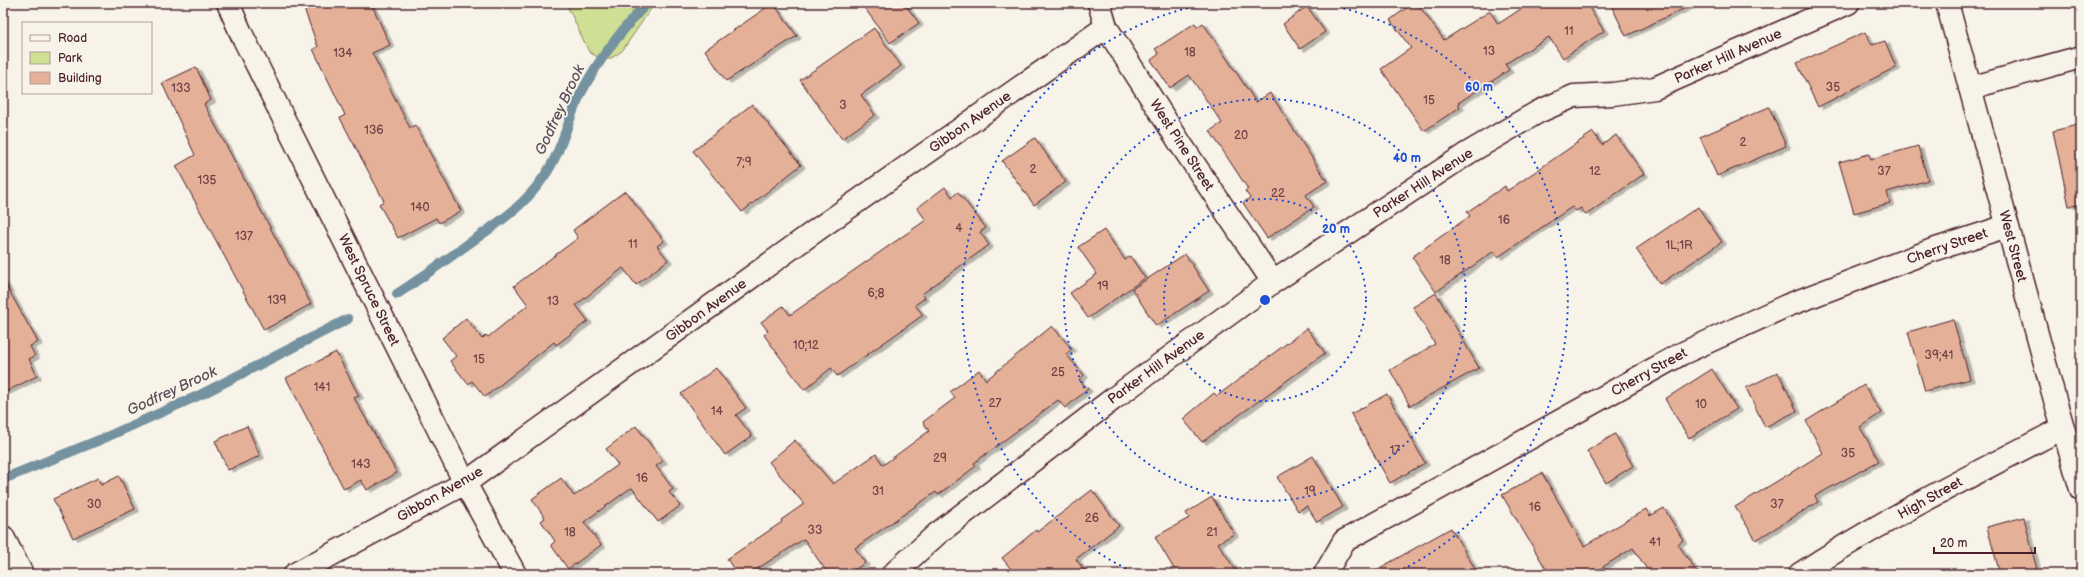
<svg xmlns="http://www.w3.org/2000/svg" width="2084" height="577" viewBox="0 0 2084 577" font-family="'Balsamiq Sans',sans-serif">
<defs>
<filter id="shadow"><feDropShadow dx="4.5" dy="2.5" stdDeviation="0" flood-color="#0004"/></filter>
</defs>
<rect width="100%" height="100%" fill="#f7f3e8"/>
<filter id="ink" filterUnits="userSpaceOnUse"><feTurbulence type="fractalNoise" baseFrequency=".025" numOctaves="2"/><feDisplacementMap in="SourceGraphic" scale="8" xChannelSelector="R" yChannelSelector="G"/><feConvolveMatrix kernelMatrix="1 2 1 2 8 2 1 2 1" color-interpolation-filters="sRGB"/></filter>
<g filter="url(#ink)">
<!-- green -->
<path fill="#cfe094" stroke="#8c8060" d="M566,3H655L622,51L610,59H601L589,52Z"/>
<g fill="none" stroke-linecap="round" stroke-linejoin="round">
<!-- stream -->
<path stroke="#7492a0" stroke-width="10" d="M397,294C420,279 442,263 464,247C493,226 523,208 543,178C559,156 565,131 575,106C592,67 618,34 647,3
M3,479L102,439L202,394L348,319"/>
</g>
<!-- building -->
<path fill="#e4b098" stroke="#4a1f2b" filter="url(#shadow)" d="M302,3H371L390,45L372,53L410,128L415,125L461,211L439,223L436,218L398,238L379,204L384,201L340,118L345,115L313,49L318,47Z
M773,3L797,36L726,81L705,50Z
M861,3H904L919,23L890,43Z
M1413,3H1417L1444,40L1490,11L1498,24L1530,3H1586L1604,31L1563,58L1549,37L1505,64L1509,70L1458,103L1460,107L1424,131L1381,69L1411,48L1390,20Z
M1610,3H1696L1626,36Z
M1307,6L1325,32L1300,49L1283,24Z
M1195,23L1197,27L1203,23L1256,102L1270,93L1327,181L1306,195L1314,207L1267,238L1243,203L1250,198L1245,191L1248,189L1210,131L1222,123L1189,75L1170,88L1151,60L1159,54L1155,49Z
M874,28L901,66L861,95L875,115L842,139L800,80Z
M1865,32L1872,45L1885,41L1896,67L1818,107L1797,63Z
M196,67L211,100L204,104L311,304L264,330L176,166L195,155L162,83Z
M752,104L801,165L742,212L693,151Z
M1769,107L1786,146L1717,176L1700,137Z
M2081,124V205L2069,206L2053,131Z
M1593,132L1602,145L1616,135L1644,174L1586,215L1581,208L1576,211L1572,207L1498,257L1494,251L1436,292L1412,257L1470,216L1467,212L1505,186L1507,191Z
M1035,138L1066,182L1034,205L1002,161Z
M1918,146L1928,180L1887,192L1890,203L1854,213L1839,162L1869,154L1871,159Z
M945,187L952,197L958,192L986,228L980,232L989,245L922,294L925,298L915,305L923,315L837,376L831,368L804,390L764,335L768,331L761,322L783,306L790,315L926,220L917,208Z
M625,191L664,241L657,246L668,260L636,285L623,268L576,305L588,321L556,345L554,342L485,397L472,381L468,384L450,361L456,356L442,338L466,318L482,339L486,335L488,337L528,305L514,286L578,238L573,230Z
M1698,207L1722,242L1660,284L1636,249Z
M1104,230L1125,260L1130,256L1145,278L1088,318L1070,293L1097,274L1078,247Z
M1185,254L1209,291L1156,326L1132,289Z
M3,280L38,342L30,346L35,356L29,359L37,376L3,393Z
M1436,293L1479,368L1410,406L1390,370L1435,344L1413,307Z
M1953,319L1970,379L1925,391L1908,332Z
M1052,326L1072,349L1066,354L1084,375L1079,380L1088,389L1065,408L1058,400L974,463L976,466L938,495L936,492L855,548L865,563L848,574H828L804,539L749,574H737L727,559L782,522L781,520L804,504L769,462L795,440L833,484L876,454L883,465L929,431L923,422L955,398L950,392L979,370L986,380Z
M1307,328L1325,353L1202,442L1183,419L1214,393L1217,396Z
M336,352L359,396L354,398L397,473L367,490L361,480L344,489L286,378Z
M716,368L746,408L736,415L752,436L725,455L681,394Z
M1712,369L1737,409L1689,438L1665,399Z
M1778,372L1797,411L1765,427L1746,388Z
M1864,385L1881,413L1860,427L1879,461L1815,496L1818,502L1756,540L1735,507L1823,453L1806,421Z
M1387,394L1425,463L1390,483L1351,414Z
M247,426L260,456L228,470L215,441Z
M636,426L663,461L656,466L673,489L669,492L680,506L658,522L632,488L628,490L584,522L601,545L568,569L551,545L555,541L541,521L545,518L532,499L561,478L574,496L618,465L606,449Z
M1615,434L1633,466L1606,483L1587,451Z
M1313,456L1343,507L1317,522L1307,506L1298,511L1277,477Z
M1542,473L1584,546L1646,509L1650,516L1664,508L1683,540L1678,544L1698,574H1650L1633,548L1598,570L1600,574H1537L1546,569L1502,495Z
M119,476L135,509L73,538L53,499L98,478L101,485Z
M1092,490L1119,526L1076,559L1087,574H1015L1002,558L1036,530L1037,532Z
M1212,497L1234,534L1218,543L1238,574H1177L1155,537L1189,518L1186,513Z
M2024,517L2038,574H2000L1987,527Z
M1451,528L1478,574H1369Z"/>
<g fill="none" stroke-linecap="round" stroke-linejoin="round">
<defs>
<path id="street" d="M228,3L241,33L465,483L515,574
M1099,3L1106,27L1180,143L1273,282
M1970,88L2081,57
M3,537L22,574
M295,574L465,483L818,229L1106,27
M893,574L937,534L1113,399L1273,282L1468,153L1538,112L1574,96L1613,94L1655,88L1848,3
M1325,574L1344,541L1681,354L1786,306L1930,251L2007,226
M1800,574C1884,519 1974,474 2063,428"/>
<path id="secondary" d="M1947,3L2055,400L2081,489"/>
</defs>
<!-- street casing -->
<use href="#street" stroke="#4a1f2b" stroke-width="25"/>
<!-- secondary casing -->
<use href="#secondary" stroke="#4a1f2b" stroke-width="25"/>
<!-- street -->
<use href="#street" stroke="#f7f3e8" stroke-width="22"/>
<!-- secondary -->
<use href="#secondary" stroke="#f7f3e8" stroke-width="22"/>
</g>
</g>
<!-- distance rings -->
<g fill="none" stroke="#1d4ed8" stroke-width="2" stroke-dasharray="2 4">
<circle cx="1265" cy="300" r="101"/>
<circle cx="1265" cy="300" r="201"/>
<path d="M1137 574A302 302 0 0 1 1210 3M1320 3A302 302 0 0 1 1393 574"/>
</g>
<g text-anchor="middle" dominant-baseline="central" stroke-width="3.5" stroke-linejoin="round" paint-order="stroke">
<!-- number labels -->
<g font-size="12" fill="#704346">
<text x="1569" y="31">11</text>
<text x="1489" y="51">13</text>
<text x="1190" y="52">18</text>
<text x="343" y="53">134</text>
<text x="1833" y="87">35</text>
<text x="181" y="88">133</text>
<text x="1429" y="100">15</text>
<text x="843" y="105">3</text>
<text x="374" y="130">136</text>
<text x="1241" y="135">20</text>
<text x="1743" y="142">2</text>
<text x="744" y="162">7;9</text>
<text x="1033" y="169">2</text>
<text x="1595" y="171">12</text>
<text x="1884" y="171">37</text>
<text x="207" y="180">135</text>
<text x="1278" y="193">22</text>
<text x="420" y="207">140</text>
<text x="1504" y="220">16</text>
<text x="959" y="228">4</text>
<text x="244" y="236">137</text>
<text x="633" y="244">11</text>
<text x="1679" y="245">1L;1R</text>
<text x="1445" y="260">18</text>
<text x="1103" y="286">19</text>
<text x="876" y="293">6;8</text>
<text x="277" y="300">139</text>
<text x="553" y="301">13</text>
<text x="806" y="345">10;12</text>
<text x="1939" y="355">39;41</text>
<text x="479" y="359">15</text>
<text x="1058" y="372">25</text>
<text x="322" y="387">141</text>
<text x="995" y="403">27</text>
<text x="1701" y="404">10</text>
<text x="717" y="411">14</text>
<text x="1395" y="450">17</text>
<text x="1848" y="453">35</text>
<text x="940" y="458">29</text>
<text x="361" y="464">143</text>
<text x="642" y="478">16</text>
<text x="878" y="491">31</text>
<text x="1310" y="491">19</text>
<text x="94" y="504">30</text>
<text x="1777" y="504">37</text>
<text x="1535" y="507">16</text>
<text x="1092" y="518">26</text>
<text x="815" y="530">33</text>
<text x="570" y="532">18</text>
<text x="1212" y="532">21</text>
<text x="1655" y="542">41</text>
</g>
<!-- street labels -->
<g font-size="14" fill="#4a1f2b" stroke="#f7f3e8">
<text transform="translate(1728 56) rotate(-24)">Parker Hill Avenue</text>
<text transform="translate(970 122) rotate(-35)">Gibbon Avenue</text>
<text transform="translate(1182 145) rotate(57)">West Pine Street</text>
<text transform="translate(1423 183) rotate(-33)">Parker Hill Avenue</text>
<text transform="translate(1947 246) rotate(-19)">Cherry Street</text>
<text transform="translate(2013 246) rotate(75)">West Street</text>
<text transform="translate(369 290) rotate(64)">West Spruce Street</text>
<text transform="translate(706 310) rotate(-36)">Gibbon Avenue</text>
<text transform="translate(1156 367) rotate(-36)">Parker Hill Avenue</text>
<text transform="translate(1649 372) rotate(-29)">Cherry Street</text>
<text transform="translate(440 494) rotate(-30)">Gibbon Avenue</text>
<text transform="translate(1930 498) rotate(-29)">High Street</text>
</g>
<!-- water labels -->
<g font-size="15" font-style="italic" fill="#5c4f5c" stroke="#f7f3e8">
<text transform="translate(560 110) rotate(-65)">Godfrey Brook</text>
<text transform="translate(172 391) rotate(-25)">Godfrey Brook</text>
</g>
</g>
<circle cx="1265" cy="300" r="6" fill="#1d4ed8" stroke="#f7f3e8" stroke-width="2"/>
<g font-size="12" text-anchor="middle" font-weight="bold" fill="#1d4ed8" stroke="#f7f3e8" stroke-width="3.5" stroke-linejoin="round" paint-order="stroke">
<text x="1479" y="91">60 m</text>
<text x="1407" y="162">40 m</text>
<text x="1336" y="233">20 m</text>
</g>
<!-- margin -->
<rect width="2084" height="577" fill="none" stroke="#f7f3e8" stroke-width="16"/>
<rect x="8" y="8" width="2068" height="561" fill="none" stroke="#4a1f2b" stroke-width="1.5" filter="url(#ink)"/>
<!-- legend -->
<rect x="22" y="22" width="130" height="72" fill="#f7f3e8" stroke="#b29e9c"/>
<rect x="30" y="35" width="20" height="6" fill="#f7f3e8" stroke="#b29e9c"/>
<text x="58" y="42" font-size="12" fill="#4a1f2b">Road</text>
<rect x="30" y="52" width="20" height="12" fill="#cfe094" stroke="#b29e9c"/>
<text x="58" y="62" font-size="12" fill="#4a1f2b">Park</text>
<rect x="30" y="72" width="20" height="12" fill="#e4b098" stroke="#b29e9c"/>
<text x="58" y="82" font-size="12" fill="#4a1f2b">Building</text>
<!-- scale -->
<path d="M1934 547v6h101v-6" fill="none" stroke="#4a1f2b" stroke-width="2"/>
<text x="1940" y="547" font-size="12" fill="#4a1f2b" stroke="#f7f3e8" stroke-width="3" paint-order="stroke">20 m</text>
</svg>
